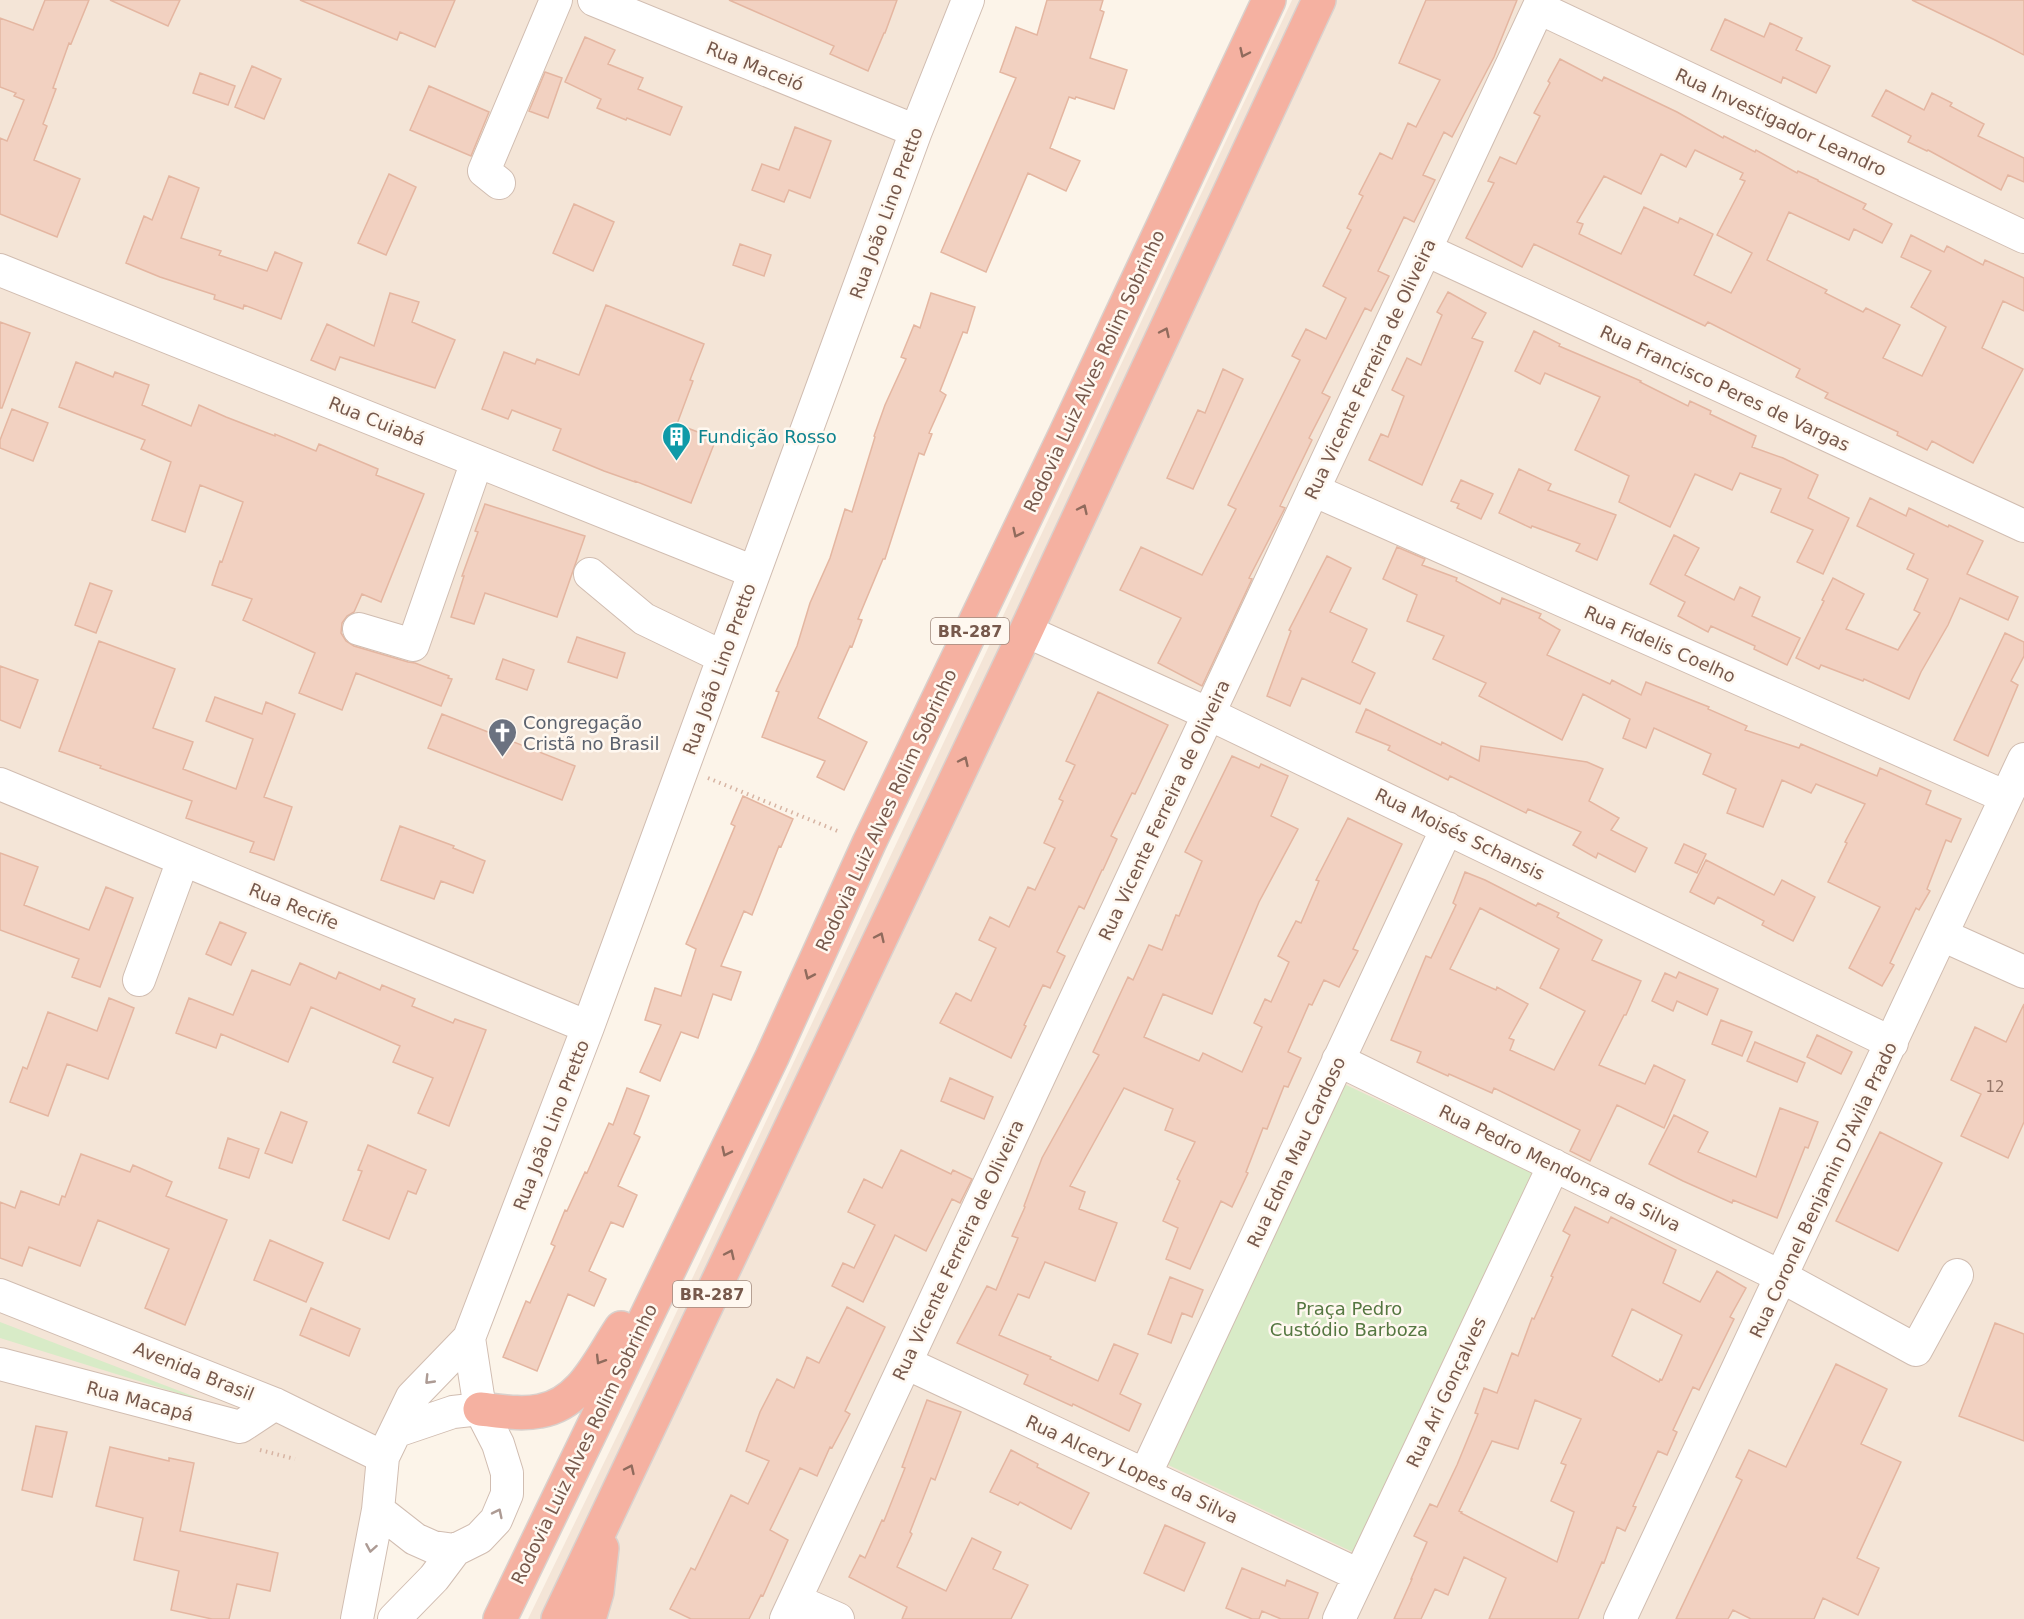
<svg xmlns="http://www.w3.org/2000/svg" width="2024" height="1619" viewBox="0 0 2024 1619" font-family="'DejaVu Sans',sans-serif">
<rect width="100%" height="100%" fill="#fcf4e9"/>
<!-- residential -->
<path fill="#f4e5d7" d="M0,0H968L469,1338L412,1397L357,1619H0Z
M1292,0H2024V1619H528L654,1360Z"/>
<!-- green -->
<path fill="#d8ebc7" d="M1342,1083L1535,1174L1357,1554L1164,1463Z
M0,1322L216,1405L0,1338Z"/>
<!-- building -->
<path fill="#f2d1c1" stroke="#e4b6a1" stroke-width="1.5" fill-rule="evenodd" d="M45,0H89L71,44L69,43L53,88L56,89L43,124L47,126L34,160L80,179L57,237L0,214V138L7,141L24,100L14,96L16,93L0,87V18L33,30Z
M110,0H180L168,26Z
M300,0H455L435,47L400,32L397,40Z
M729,0H897L885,33H884L868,71L830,54L834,46Z
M1047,0H1103L1100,10L1104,12L1090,58L1127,70L1114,109L1076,97L1075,99L1069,97L1050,148L1080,161L1066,191L1028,173L986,272L941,252L1016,78L1000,72L1016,27L1037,35Z
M1426,0H1517L1494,57L1452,137L1444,132L1423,175L1435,180L1414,222L1404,217L1378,271L1389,276L1371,311L1365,308L1322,393L1330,397L1309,438L1312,440L1280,506L1285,508L1249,578L1252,579L1202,686L1158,663L1181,618L1120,590L1141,547L1202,575L1236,509L1228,505L1300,360L1292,356L1306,329L1326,339L1346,298L1323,286L1351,230L1347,228L1363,196L1359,194L1380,153L1392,159L1408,123L1416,127L1440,80L1399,63Z
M1912,0H2024V55L1995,40Z
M1725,19L1764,37L1770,23L1802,38L1796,50L1830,66L1816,93L1783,77L1781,83L1711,50Z
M585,37L615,50L608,64L643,78L638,89L682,107L670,135L627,118L626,120L597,108L601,99L565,82Z
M1560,59L1602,81L1604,77L1677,112L1723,138L1724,136L1755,152L1756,150L1797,173L1798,171L1818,180V181L1866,204L1863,209L1892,224L1882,243L1854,229L1849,240L1789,212L1767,260L1827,290L1825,293L1863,312L1866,308L1900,325L1883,358L1922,376L1946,327L1911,307L1931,271L1901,257L1911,235L1944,252L1947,246L1983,265L1985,260L2024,278V311L2003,301L1982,348L2023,369L1973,463L1932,441L1927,450L1897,435L1898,432L1825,398L1828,393L1796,377L1800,369L1708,322L1705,326L1534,244L1522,267L1466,238L1494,183L1488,181L1500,157L1516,164L1540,116L1534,113L1550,83L1548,81ZM1695,150L1743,173L1740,179L1745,181L1717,235L1752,253L1731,293L1694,275L1713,234L1680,218L1678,223L1644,207L1621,254L1579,234L1583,224L1577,222L1604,176L1641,194L1661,154L1686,167Z
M252,66L281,79L264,119L235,107Z
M545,72L562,78L548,118L529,111Z
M200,73L235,86L228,105L193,93Z
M429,86L489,112L471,156L410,130Z
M1886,90L1924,110L1932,93L1952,103L1950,106L1984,124L1978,136L2024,158V182L2008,175L2001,190L1928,150L1927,151L1908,142L1911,136L1872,116Z
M795,127L831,141L810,198L789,190L784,202L752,190L762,164L779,170Z
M389,174L416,187L386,255L358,243Z
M169,176L199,188L181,238L221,251L219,255L267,271L275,252L302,263L281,319L244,305L243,309L214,299L215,295L160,277L126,263L144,216L152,220Z
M574,204L614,222L593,271L553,253Z
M740,244L771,255L764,276L733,265Z
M1448,292L1486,313L1472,338L1483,342L1422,485L1369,460L1381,434L1388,437L1404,396L1392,390L1407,358L1421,365L1442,315L1437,312Z
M390,293L419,302L412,322L455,340L435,388L340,357L335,370L311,360L327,324L374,346Z
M931,293L975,307L967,333L963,332L940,391L946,395L929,433L932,434L924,455L919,453L885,559H883L858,619L862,620L852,647L850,646L818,718L867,742L844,790L817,777L825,761L762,737L779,692L776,691L797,646L810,603L830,558L845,509L852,512L875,437L874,436L885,405L906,359L901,357L914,325L920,328Z
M606,305L704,344L690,380L693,381L677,424L716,439L691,503L635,481V482L604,471L553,450L561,429L512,410L508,419L482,409L504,352L535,364L537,359L579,375Z
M0,322L30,333L2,408H0Z
M1534,331L1560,344L1559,346L1641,381L1640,382L1688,406L1690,401L1711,411L1710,414L1756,436L1752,447L1783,458L1818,475L1808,498L1849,518L1823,574L1797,562L1813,530L1771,512L1781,489L1740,473L1732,490L1695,474L1670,527L1619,502L1629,476L1575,450L1600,397L1545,373L1540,384L1515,371Z
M76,362L113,377L115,372L149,385L142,405L191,426L199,405L226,417L275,436V434L316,451L319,444L378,469L376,475L424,494L381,602L362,594L354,612L347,616L342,623L341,633L346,641L354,646L408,662L415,663L449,676L448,678L452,679L441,706L356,673L342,710L299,693L315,653L243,620L252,599L212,585L220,561L222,562L243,502L200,485L185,532L152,520L171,462L141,449L145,440L59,407Z
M1223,369L1243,379L1193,489L1167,478L1198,410L1205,413Z
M12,409L48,423L33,461L0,448V440Z
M1519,469L1551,484L1548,490L1616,515L1597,560L1576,551L1580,544L1532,526L1531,528L1499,513Z
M1461,480L1493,494L1481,519L1457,508L1459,504L1451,501Z
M1870,498L1906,516L1909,508L1948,527L1949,525L1983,541L1967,574L2018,597L2008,620L1960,598L1948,625L1921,672L1909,699L1864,679L1863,681L1821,665L1819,669L1796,658L1824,601L1822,600L1833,578L1864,594L1846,629L1898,650L1920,613L1914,610L1928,579L1907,569L1914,554L1857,526Z
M485,504L585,536L557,617L485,593L474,624L451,617L464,576H462L478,532L475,531Z
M1674,535L1699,548L1685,575L1734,600L1740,587L1760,597L1752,616L1800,638L1787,665L1754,649L1755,646L1711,626L1708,632L1678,616L1685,602L1650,584Z
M1397,547L1425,559L1422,565L1457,578L1456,581L1500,604L1502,598L1541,614L1539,618L1560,630L1547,655L1610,684L1612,680L1641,695L1646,682L1709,707L1708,709L1747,726L1745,730L1799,748L1801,744L1877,776L1880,768L1931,791L1926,804L1961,819L1951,842L1946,840L1927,889L1930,891L1919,910L1916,908L1890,963L1894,965L1882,986L1849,968L1880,907L1828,882L1847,843L1845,842L1865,804L1816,784L1811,793L1782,780L1763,827L1727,813L1736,789L1703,774L1711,754L1654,728L1646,748L1623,738L1630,719L1583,694L1562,740L1479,696L1486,683L1433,659L1444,636L1407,621L1417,595L1383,579Z
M1327,556L1351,568L1330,612L1367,629L1352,662L1375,673L1360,704L1302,678L1290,706L1267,696L1291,631L1289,630Z
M90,583L112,591L96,633L75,625Z
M2005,633L2024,642V656L2011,681L2018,685L1988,756L1954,740Z
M577,637L625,653L617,678L568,662Z
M99,641L175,669L153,728L193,742L183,769L236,789L253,739L206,721L215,697L262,714L266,702L295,714L264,797L292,807L274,860L250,852L254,842L186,818L192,801L100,768L101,766L59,751Z
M503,659L534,670L527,690L496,679Z
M0,666L38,680L20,728L0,720Z
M1098,692L1168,725L1135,794L1132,793L1111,836L1117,839L1103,870H1102L1084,909L1079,906L1057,952L1065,956L1050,988L1043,985L1024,1025L1026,1026L1011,1058L940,1023L956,993L971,1001L996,948L979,940L990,917L1009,927L1028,887L1035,890L1055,848L1044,843L1063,801L1059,799L1075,765L1066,761Z
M1366,709L1441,745L1442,742L1479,761L1481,746L1587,762L1603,769L1589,801L1619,818L1611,830L1647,848L1635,872L1598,853L1596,858L1573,845L1581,832L1528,809L1526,813L1450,776L1448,780L1388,750L1390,746L1356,732Z
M442,714L575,766L562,800L428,748Z
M1232,756L1259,768L1261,764L1288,776L1271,816L1298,829L1259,902L1212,1014L1163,994L1144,1037L1199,1061L1203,1053L1242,1072L1262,1027L1254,1023L1265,999L1271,1002L1289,962L1278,956L1296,921L1301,923L1319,881L1316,880L1348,818L1402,844L1353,949L1358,951L1339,987L1324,980L1312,1005L1309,1004L1288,1052L1301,1058L1288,1087L1284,1086L1267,1129L1263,1128L1246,1172L1248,1173L1232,1207L1221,1201L1190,1269L1166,1259L1178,1228L1163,1221L1180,1181L1177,1179L1195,1142L1165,1130L1173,1109L1124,1088L1070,1186L1085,1192L1079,1209L1117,1223L1095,1281L1045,1262L1029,1298L1018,1294L999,1335L1051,1357L1050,1359L1098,1381L1114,1344L1138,1354L1120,1394L1141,1404L1129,1431L1073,1404L1072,1406L1024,1384L1028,1375L957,1343L987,1286L996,1290L1018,1238L1012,1236L1025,1207L1024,1206L1042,1158L1099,1055L1093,1052L1128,977L1133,980L1149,945L1162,950L1176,915L1179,916L1202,861L1185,852Z
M743,796L793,819L781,847L779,846L752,915L744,911L721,966L741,972L731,1000L713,994L698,1038L681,1032L660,1081L640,1072L661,1025L645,1020L655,988L681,996L696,949L686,944L735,826L731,824Z
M400,826L454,846L453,848L485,861L473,893L441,881L434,899L381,880Z
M1684,844L1706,854L1697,873L1675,863Z
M0,853L38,867L24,905L89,930L106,887L133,898L100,987L72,977L79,959L0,930Z
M1706,860L1774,895L1782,880L1815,897L1793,941L1762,925L1764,921L1718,897L1714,904L1690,892Z
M1465,872L1485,880L1536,906L1538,903L1559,913L1557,917L1602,940L1592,960L1641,981L1626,1015H1624L1599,1065L1645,1084L1654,1065L1685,1080L1664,1128L1617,1105L1590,1161L1570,1151L1580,1130L1494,1088L1492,1093L1449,1074L1448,1076L1417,1062L1421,1052L1391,1040L1426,956L1431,958L1456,905L1453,903ZM1480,908L1559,949L1540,988L1585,1011L1554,1070L1510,1050L1514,1040L1509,1038L1528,1004L1497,987L1496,990L1450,969Z
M220,922L246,933L231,965L206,954Z
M300,963L336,979L339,972L380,990L382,985L415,999L412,1006L453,1023L455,1019L486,1030L449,1126L418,1113L433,1078L393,1062L400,1046L311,1007L288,1062L221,1034L216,1048L176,1033L189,998L233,1015L252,970L290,985Z
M1679,972L1718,989L1707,1015L1677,1001L1673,1011L1652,1001L1665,973L1676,978Z
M109,998L134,1008L108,1079L67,1064L48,1116L10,1102L23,1067L27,1069L48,1012L97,1031Z
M2024,1004V1122L2008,1158L1961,1136L1981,1094L1951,1080L1975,1027L2006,1042Z
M1721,1020L1752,1032L1742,1056L1712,1044Z
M1817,1035L1852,1052L1841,1074L1807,1057Z
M1755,1042L1805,1063L1797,1082L1747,1061Z
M950,1078L993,1097L984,1119L941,1101Z
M627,1088L649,1096L634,1134L640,1137L618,1186L637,1195L623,1227L611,1222L589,1271L606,1279L594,1306L568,1294L537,1371L503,1357L526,1301L530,1303L555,1246L551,1244L565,1210L567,1211L585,1172L587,1173L609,1123L613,1125Z
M1780,1108L1818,1122L1808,1148L1805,1147L1777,1218L1733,1200L1732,1203L1683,1181L1649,1164L1674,1115L1708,1132L1698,1152L1756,1177Z
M281,1112L307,1122L292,1163L265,1153Z
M1880,1132L1942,1163L1898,1251L1836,1221Z
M228,1138L259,1149L249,1178L219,1168Z
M368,1145L426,1170L416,1194L408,1191L389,1239L343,1220L362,1171L358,1170Z
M901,1150L951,1174L953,1170L972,1179L960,1203L952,1199L926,1251L895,1235L863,1302L832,1286L843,1263L854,1268L875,1225L848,1212L864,1179L882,1188Z
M81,1154L130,1172L133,1165L172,1182L166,1196L227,1220L185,1325L145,1308L169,1249L98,1220L80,1266L29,1247L22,1266L0,1258V1202L15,1208L21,1191L59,1205L62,1196L65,1197Z
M1575,1207L1608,1223L1611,1217L1676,1250L1663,1283L1700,1302L1717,1271L1746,1288L1730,1317L1734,1319L1699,1390L1693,1387L1673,1430L1677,1432L1667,1455L1658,1451L1633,1506L1636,1507L1625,1531L1617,1527L1604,1563L1602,1562L1578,1619H1489L1506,1578L1464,1557L1448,1595L1435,1589L1421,1619H1394L1412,1579H1411L1427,1542L1414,1536L1430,1504L1437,1507L1457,1465L1478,1414L1475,1413L1484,1388L1497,1393L1512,1353L1518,1356L1532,1318L1534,1319L1553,1277L1551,1276L1570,1235L1563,1231ZM1632,1309L1682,1335L1662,1380L1660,1379L1659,1382L1612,1356ZM1535,1400L1581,1419L1561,1463L1566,1465L1551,1501L1574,1512L1557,1562L1461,1513L1462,1512L1459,1511L1492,1441L1518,1449Z
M270,1240L323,1263L306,1302L254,1280Z
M1170,1277L1203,1290L1192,1317L1182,1313L1171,1343L1148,1334Z
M847,1307L885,1327L845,1411L850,1414L832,1448L830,1447L817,1476L800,1468L770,1530L788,1540L763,1596L761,1595L749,1619H691L670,1609L691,1568L695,1570L731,1495L748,1504L769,1461L746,1451L760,1412L777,1379L794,1388L807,1357L819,1363Z
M311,1308L360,1329L349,1356L300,1335Z
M1995,1323L2024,1334V1441L1959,1416Z
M1836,1364L1887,1389L1861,1444L1901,1462L1857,1558L1879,1568L1858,1615L1823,1598L1814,1619H1751L1733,1610L1728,1619H1676L1742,1480L1736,1477L1749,1450L1786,1467Z
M927,1400L961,1412L935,1480L931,1478L910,1532L912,1534L897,1567L946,1591L972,1538L1001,1552L993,1569L1028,1585L1011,1619H902L907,1607L849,1577L860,1555L865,1558L882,1520L884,1521L905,1468L902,1467Z
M36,1426L67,1432L52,1497L22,1490Z
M110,1447L169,1461V1458L194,1463L180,1531L278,1553L270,1591L237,1584L229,1619H212L171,1610L179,1571L134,1560L143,1518L96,1506Z
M1011,1450L1038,1464L1037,1467L1089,1493L1071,1529L1020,1502L1018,1505L990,1492Z
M1165,1525L1205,1543L1184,1591L1144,1573Z
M1242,1568L1285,1586L1287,1580L1318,1593L1308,1619H1281L1262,1611L1259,1619H1252L1226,1608Z"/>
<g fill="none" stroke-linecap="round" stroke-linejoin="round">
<defs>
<path id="minor" d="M594,0L916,131
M1539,8L2024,237
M499,183L484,171L556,0
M1426,250L2024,526
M0,270L754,572
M1313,490L2006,797
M590,574L644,619L723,657
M359,629L413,645L477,461
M1026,631L1209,714L1892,1043
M0,784L588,1027
M1942,935L2024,972
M139,980L183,860
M1338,1060L1782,1277L1916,1350L1957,1275
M0,1295L275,1404L383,1457
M906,1363L1359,1575
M0,1364L240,1427L275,1404
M397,1431L453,1412L480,1409
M1145,1475L1447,828
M378,1510L415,1539L433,1547L455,1550L479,1538L496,1520L507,1494V1473L498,1444L480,1409L469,1338
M795,1600L838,1619
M357,1619L378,1510L383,1457L412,1397L469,1338L588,1027L916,131L968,0
M394,1619L434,1578L455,1550
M786,1619L1542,0
M1339,1619L1554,1165
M1620,1619L2024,759"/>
<path id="highway" d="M480,1409C500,1411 521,1415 540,1411C582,1404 600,1359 621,1328
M500,1619L772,1057L869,843L1065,435L1269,0
M558,1619L1026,631L1319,0
M589,1619L597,1592L602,1548"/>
</defs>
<!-- minor casing -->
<use href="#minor" stroke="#d1bdb1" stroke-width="34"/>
<!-- highway casing -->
<use href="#highway" stroke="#d9d1cd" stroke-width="36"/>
<!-- path -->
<path stroke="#d7b4a3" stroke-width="4" stroke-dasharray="1.5 4.5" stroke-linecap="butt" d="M708,778L840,832
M260,1450L295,1459"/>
<!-- minor -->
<use href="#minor" stroke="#fff" stroke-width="32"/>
<!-- highway -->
<use href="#highway" stroke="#f5b1a1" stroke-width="33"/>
</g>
<!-- one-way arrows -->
<defs><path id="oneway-chevron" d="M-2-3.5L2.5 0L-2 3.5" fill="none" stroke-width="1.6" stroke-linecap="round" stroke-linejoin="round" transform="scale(1.5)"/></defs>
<g stroke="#906b5d">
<use href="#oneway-chevron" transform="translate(1244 53) rotate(115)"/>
<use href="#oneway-chevron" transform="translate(1165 332) rotate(-65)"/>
<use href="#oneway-chevron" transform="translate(1083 509) rotate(-65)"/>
<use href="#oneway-chevron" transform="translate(1017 533) rotate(116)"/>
<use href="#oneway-chevron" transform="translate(964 761) rotate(-65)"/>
<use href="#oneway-chevron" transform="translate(880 937) rotate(-65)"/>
<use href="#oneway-chevron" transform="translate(809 975) rotate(114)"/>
<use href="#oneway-chevron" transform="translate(726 1152) rotate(116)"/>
<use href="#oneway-chevron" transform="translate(730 1254) rotate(-65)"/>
<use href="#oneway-chevron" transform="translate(600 1360) rotate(121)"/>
<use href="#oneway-chevron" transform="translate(630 1469) rotate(-65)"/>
</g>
<g stroke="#ad9b94">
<use href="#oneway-chevron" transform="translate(429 1380) rotate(134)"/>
<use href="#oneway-chevron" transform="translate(498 1513) rotate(-64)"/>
<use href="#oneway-chevron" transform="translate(371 1548) rotate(100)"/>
</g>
<!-- icons -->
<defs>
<symbol id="building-pin" viewBox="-11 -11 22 30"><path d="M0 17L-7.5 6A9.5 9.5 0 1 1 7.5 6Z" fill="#0f9aa8" stroke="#fff8f0"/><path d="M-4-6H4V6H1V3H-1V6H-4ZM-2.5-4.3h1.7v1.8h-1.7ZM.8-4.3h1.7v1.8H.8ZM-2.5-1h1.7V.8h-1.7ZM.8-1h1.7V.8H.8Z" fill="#fff"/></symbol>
<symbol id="church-pin" viewBox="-11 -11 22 30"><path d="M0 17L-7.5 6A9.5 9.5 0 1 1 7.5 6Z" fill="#6b7280" stroke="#fff8f0"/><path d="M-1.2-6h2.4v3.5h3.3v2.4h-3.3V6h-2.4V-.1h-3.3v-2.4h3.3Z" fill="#fff"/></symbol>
</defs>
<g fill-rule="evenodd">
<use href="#building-pin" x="660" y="420" width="33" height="45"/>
<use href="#church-pin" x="486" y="716" width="33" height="45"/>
</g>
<g text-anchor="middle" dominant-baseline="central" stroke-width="5" stroke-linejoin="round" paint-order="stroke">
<!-- number labels -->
<g font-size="15" fill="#967769">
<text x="1995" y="1087">12</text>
</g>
<!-- shield labels -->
<g fill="#fff8f0" stroke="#a0897d" stroke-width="1.5">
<rect x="931" y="618" width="78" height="26" rx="4.5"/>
<rect x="673" y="1281" width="78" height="26" rx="4.5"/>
</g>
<g font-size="16" font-weight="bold" fill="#77594c">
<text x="970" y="631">BR-287</text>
<text x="712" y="1294">BR-287</text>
</g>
<!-- street labels -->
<g font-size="18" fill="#77594c" stroke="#fff8f0">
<text transform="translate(755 66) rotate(22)">Rua Maceió</text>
<text transform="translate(1781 122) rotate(25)">Rua Investigador Leandro</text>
<text transform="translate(886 213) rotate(-70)">Rua João Lino Pretto</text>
<text transform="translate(1370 369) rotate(-65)">Rua Vicente Ferreira de Oliveira</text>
<text transform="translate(1094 371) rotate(-65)">Rodovia Luiz Alves Rolim Sobrinho</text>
<text transform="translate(1725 388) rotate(25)">Rua Francisco Peres de Vargas</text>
<text transform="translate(377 421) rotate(22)">Rua Cuiabá</text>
<text transform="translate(1660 644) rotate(24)">Rua Fidelis Coelho</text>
<text transform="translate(719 669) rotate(-70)">Rua João Lino Pretto</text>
<text transform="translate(886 810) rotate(-65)">Rodovia Luiz Alves Rolim Sobrinho</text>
<text transform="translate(1164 810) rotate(-65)">Rua Vicente Ferreira de Oliveira</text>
<text transform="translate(1460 834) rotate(26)">Rua Moisés Schansis</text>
<text transform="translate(294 906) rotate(22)">Rua Recife</text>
<text transform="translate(551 1125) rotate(-69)">Rua João Lino Pretto</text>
<text transform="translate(1296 1152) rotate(-65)">Rua Edna Mau Cardoso</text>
<text transform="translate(1560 1168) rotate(26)">Rua Pedro Mendonça da Silva</text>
<text transform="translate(1823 1190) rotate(-65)">Rua Coronel Benjamin D'Avila Prado</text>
<text transform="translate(958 1250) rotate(-65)">Rua Vicente Ferreira de Oliveira</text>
<text transform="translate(194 1371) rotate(22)">Avenida Brasil</text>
<text transform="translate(1446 1392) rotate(-65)">Rua Ari Gonçalves</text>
<text transform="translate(140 1401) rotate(15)">Rua Macapá</text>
<text transform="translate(584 1444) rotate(-64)">Rodovia Luiz Alves Rolim Sobrinho</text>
<text transform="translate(1132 1469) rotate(25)">Rua Alcery Lopes da Silva</text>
</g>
<!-- culture labels -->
<g font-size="18" fill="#0d838f" stroke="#fff8f0" text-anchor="start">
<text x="698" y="436">Fundição Rosso</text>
</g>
<!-- worship labels -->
<g font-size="18" fill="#5b616d" stroke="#fff8f0" text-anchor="start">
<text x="523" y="722">Congregação<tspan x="523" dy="21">Cristã no Brasil</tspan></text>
</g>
<!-- park labels -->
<g font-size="18" fill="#557741" stroke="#fff8f0">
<text x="1349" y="1308">Praça Pedro<tspan x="1349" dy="21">Custódio Barboza</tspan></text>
</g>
</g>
</svg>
